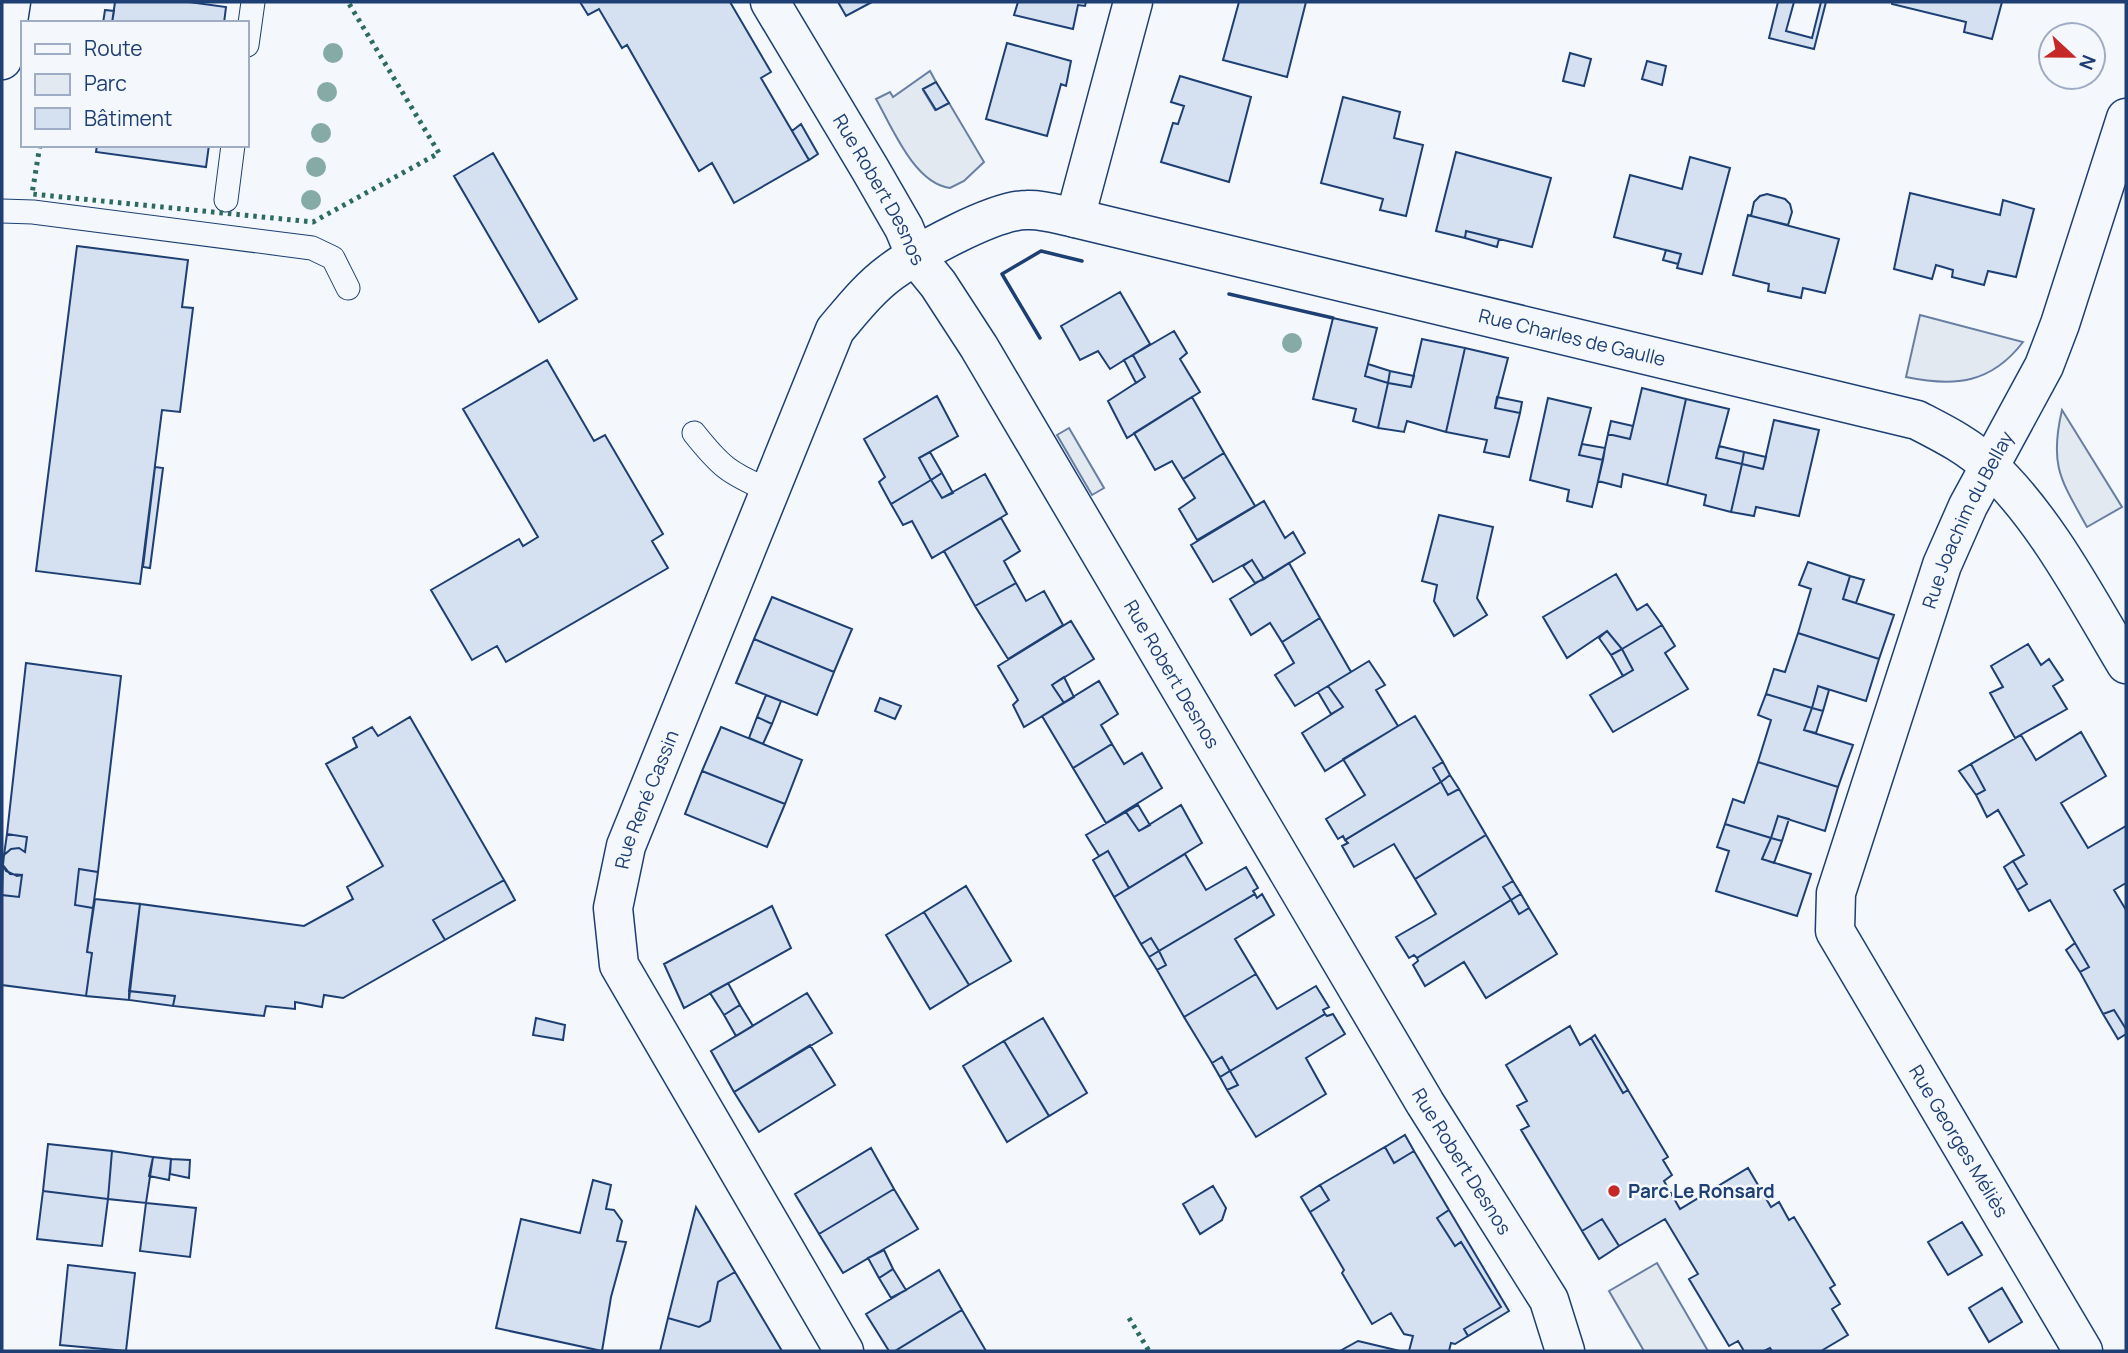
<svg xmlns="http://www.w3.org/2000/svg" width="2128" height="1353" viewBox="0 0 2128 1353" font-family="Manrope,sans-serif">
<rect width="100%" height="100%" fill="#f4f7fb"/>
<!-- green -->
<path fill="#e3e9f0" stroke="#687fa3" stroke-width="2" d="M930,71L936,82L923,90L935,110L949,103L984,162L964,181L950,188C914,183 892,127 876,99L890,92L893,97Z
M1920,315L2023,342C1991,384 1954,387 1906,377Z
M2062,410L2122,507L2087,527C2061,480 2049,466 2062,410Z
M1069,428L1104,488L1092,495L1057,435Z
M1657,1263L1708,1351H1644L1609,1291Z"/>
<!-- building -->
<path fill="#d5e0f0" stroke="#1d3f73" stroke-width="2" d="M115,2H189L226,7L224,23H112Z
M580,2H730L771,72L761,78L809,160L734,203L712,163L699,171L627,45L622,48L599,9L588,15Z
M838,2H872L846,16Z
M1018,2H1086L1085,6L1078,5L1073,29L1014,15Z
M1239,2H1306L1287,77L1223,60Z
M1778,2H1794L1786,31L1812,38L1821,2H1826L1814,49L1769,38Z
M1892,2H2002L1992,39L1964,32L1966,22L1892,4Z
M105,10L114,11L112,23H103Z
M1007,43L1071,61L1066,86L1061,84L1047,136L986,119Z
M1570,53L1591,59L1584,86L1563,81Z
M1647,61L1666,66L1662,85L1642,79Z
M1180,76L1251,97L1229,182L1161,162L1173,123L1178,124L1184,106L1171,102Z
M936,82L949,103L936,110L923,89Z
M1343,97L1400,112L1394,138L1423,145L1406,216L1380,210L1383,199L1321,183Z
M801,124L818,154L809,160L792,131Z
M97,145H209L206,167L96,152Z
M1456,152L1551,178L1532,247L1466,231L1465,238L1436,231Z
M493,153L577,299L539,322L454,176Z
M1690,157L1730,168L1702,274L1677,268L1681,254L1614,237L1630,175L1682,189Z
M1910,193L2000,215L2003,200L2034,209L2016,277L1988,271L1984,285L1952,277L1953,270L1936,265L1932,279L1894,269Z
M1767,194L1785,199L1790,204L1792,212L1788,225L1751,216L1754,202L1760,196Z
M1748,215L1839,239L1825,293L1803,288L1801,298L1768,291L1769,284L1733,275Z
M1466,231L1499,239L1497,247L1465,238Z
M77,246L188,260L182,307L193,308L180,412L162,410L140,584L36,571Z
M1666,250L1681,254L1678,264L1663,260Z
M1120,292L1150,344L1110,369L1098,351L1080,360L1061,326Z
M1333,318L1377,328L1365,376L1388,383L1378,428L1353,421L1356,409L1313,399Z
M1174,331L1187,353L1180,359L1200,392L1127,438L1108,401L1145,377L1133,355Z
M1422,339L1465,348L1446,432L1407,421L1404,432L1378,428L1388,383L1411,387Z
M1465,348L1508,358L1495,408L1520,413L1509,457L1484,452L1487,440L1446,432Z
M1133,355L1145,377L1136,383L1124,360Z
M547,360L594,441L605,435L663,534L652,541L668,568L506,662L497,646L472,660L431,590L519,539L523,546L538,537L463,409Z
M1368,364L1390,371L1388,383L1365,376Z
M1390,371L1414,376L1411,387L1388,383Z
M1642,388L1686,399L1667,485L1623,474L1621,487L1598,481L1608,434L1630,439Z
M937,396L958,436L919,458L931,480L891,504L879,482L885,477L864,439Z
M1192,397L1224,453L1183,479L1172,461L1155,470L1134,433Z
M1497,397L1522,402L1520,413L1495,408Z
M1548,398L1591,408L1579,455L1603,460L1592,507L1567,501L1569,490L1530,480Z
M1686,399L1729,409L1716,458L1742,464L1731,512L1704,505L1706,495L1667,485Z
M1774,420L1819,430L1799,516L1756,507L1754,516L1731,512L1742,464L1763,469Z
M1611,421L1633,426L1630,439L1608,434Z
M1582,444L1605,448L1603,460L1579,455Z
M1719,446L1744,452L1742,464L1716,458Z
M930,452L942,473L931,480L919,458Z
M1744,452L1766,457L1763,469L1742,464Z
M1224,453L1255,506L1197,540L1179,509L1195,498L1183,479Z
M155,467L163,468L150,568L143,567Z
M942,473L953,493L942,498L931,480Z
M985,474L1007,514L932,558L912,521L903,525L891,504L931,480L942,498Z
M1264,501L1285,538L1293,532L1305,553L1264,579L1252,560L1213,582L1191,545Z
M1439,515L1493,527L1477,598L1487,615L1454,636L1434,601L1437,585L1422,581Z
M1001,518L1020,551L1004,561L1016,583L975,606L944,551Z
M1252,560L1264,579L1255,583L1243,566Z
M1808,562L1850,576L1843,599L1894,615L1879,659L1798,633L1811,589L1799,585Z
M1289,563L1320,618L1282,642L1270,623L1251,635L1230,599Z
M1616,574L1637,610L1647,604L1662,625L1622,649L1607,631L1567,658L1543,617Z
M1850,576L1864,580L1856,603L1843,599Z
M1016,583L1026,601L1044,591L1063,625L1008,659L975,606Z
M772,597L852,629L834,672L754,639Z
M1320,618L1351,672L1295,706L1275,675L1294,663L1282,642Z
M1071,621L1094,659L1052,685L1064,703L1024,727L1013,705L1018,700L998,666Z
M1662,625L1675,646L1665,653L1688,689L1613,732L1590,695L1633,670L1622,649Z
M1607,631L1622,649L1611,655L1599,638Z
M1798,633L1879,659L1866,701L1818,686L1812,708L1766,694L1774,669L1785,672Z
M754,639L834,672L817,715L736,683Z
M2028,644L2041,665L2049,659L2063,680L2053,686L2067,709L2015,738L1990,693L2003,687L1991,666Z
M1622,649L1633,670L1623,676L1611,655Z
M1369,661L1385,685L1376,690L1398,726L1325,771L1302,733L1343,707L1328,686Z
M26,663L121,676L98,872L79,869L75,905L93,908L87,952L92,953L86,996L2,985V895L19,897L22,875L17,876L6,871L3,865L4,855L11,849L19,848L25,852L27,837L7,834Z
M1064,677L1074,697L1064,703L1052,685Z
M1099,681L1118,714L1101,725L1112,744L1073,768L1042,716Z
M1328,686L1343,707L1331,714L1318,692Z
M1818,686L1829,690L1823,711L1812,708Z
M1766,694L1812,708L1804,730L1853,745L1838,787L1758,762L1771,720L1758,715Z
M766,695L781,701L772,724L757,717Z
M880,698L901,706L895,719L875,711Z
M1812,708L1823,711L1816,733L1804,730Z
M1415,716L1443,762L1433,768L1441,782L1345,840L1343,836L1338,839L1326,819L1365,795L1343,759Z
M410,717L504,880L433,920L445,940L343,998L324,995L322,1007L295,1002V1009L266,1006L264,1016L173,1006L175,996L129,991L140,904L304,926L353,899L347,887L383,866L326,764L357,747L353,738L372,727L378,736Z
M757,717L772,724L763,744L749,738Z
M721,727L802,760L785,804L702,771Z
M2081,732L2106,776L2061,803L2088,848L2126,826V883L2114,890L2126,910V1029L2114,1010L2103,1014L2080,972L2089,967L2050,900L2029,911L2017,890L2027,884L2013,861L2024,855L1998,810L1987,817L1976,795L1985,790L1971,764L2021,735L2036,760Z
M1112,744L1124,764L1142,753L1162,788L1106,823L1073,768Z
M1443,762L1450,775L1441,782L1433,768Z
M1758,762L1838,787L1825,831L1778,816L1771,838L1725,824L1733,799L1744,803Z
M1971,764L1985,790L1976,795L1959,771Z
M702,771L785,804L767,847L685,814Z
M1450,775L1459,789L1448,795L1441,782Z
M1441,782L1448,795L1459,789L1486,835L1415,879L1394,844L1354,867L1342,846L1348,843L1345,840Z
M1138,805L1150,825L1139,831L1126,812Z
M1181,805L1202,843L1129,888L1108,851L1099,856L1086,835L1126,812L1139,831Z
M1778,816L1789,819L1782,841L1771,838Z
M1725,824L1771,838L1762,859L1811,874L1797,916L1716,891L1729,851L1717,847Z
M7,834L27,837L25,852L19,848L11,849L4,855Z
M1486,835L1513,881L1503,887L1511,900L1417,958L1414,955L1409,958L1396,937L1436,914L1415,879Z
M1771,838L1782,841L1774,863L1762,859Z
M1108,851L1129,888L1114,897L1093,860Z
M1185,854L1206,890L1246,867L1258,888L1253,891L1255,894L1159,951L1151,938L1141,944L1114,897Z
M2013,861L2027,884L2017,890L2004,867Z
M3,865L10,874L22,875L19,897L2,895Z
M79,869L98,872L93,908L75,905Z
M504,880L515,900L445,940L433,920Z
M1513,881L1521,894L1511,900L1503,887Z
M966,886L1011,961L969,985L924,912Z
M1255,894L1257,898L1262,894L1274,915L1235,939L1256,974L1184,1017L1157,970L1166,965L1159,951Z
M1521,894L1529,908L1519,914L1511,900Z
M95,899L140,904L129,1000L86,996L92,953L87,952Z
M1511,900L1519,914L1529,908L1557,954L1486,998L1464,962L1425,986L1413,965L1418,961L1417,958Z
M772,906L791,948L684,1008L664,964Z
M924,912L969,985L930,1009L886,935Z
M1151,938L1159,951L1149,957L1141,944Z
M2075,943L2089,967L2080,972L2066,950Z
M1159,951L1166,965L1157,970L1149,957Z
M1256,974L1277,1009L1316,986L1329,1007L1323,1010L1325,1014L1230,1071L1222,1057L1212,1063L1184,1017Z
M728,983L740,1005L724,1015L710,993Z
M129,991L175,996L173,1006L129,1000Z
M807,993L832,1033L734,1092L711,1051Z
M740,1005L753,1026L736,1036L724,1015Z
M2114,1010L2126,1029V1034L2118,1039L2103,1014Z
M1325,1014L1327,1016L1333,1014L1345,1034L1306,1058L1326,1094L1256,1137L1227,1090L1238,1085L1230,1071Z
M536,1018L565,1025L563,1040L533,1035Z
M1043,1018L1087,1093L1049,1116L1004,1041Z
M1570,1026L1580,1045L1591,1038L1623,1093L1628,1090L1668,1157L1663,1160L1672,1175L1664,1181L1680,1209L1748,1168L1771,1207L1779,1202L1789,1220L1794,1217L1835,1285L1830,1288L1840,1304L1832,1309L1848,1335L1821,1351H1772L1770,1348L1764,1351H1744L1738,1341L1729,1346L1689,1279L1698,1274L1665,1219L1619,1246L1602,1219L1582,1231L1521,1130L1529,1126L1517,1106L1527,1101L1506,1065Z
M1595,1035L1628,1090L1623,1093L1591,1038Z
M1004,1041L1049,1116L1007,1142L963,1066Z
M810,1045L835,1085L759,1132L734,1092Z
M1222,1057L1230,1071L1220,1077L1212,1063Z
M1230,1071L1238,1085L1227,1090L1220,1077Z
M1405,1135L1414,1151L1394,1163L1385,1147Z
M48,1144L112,1151L108,1199L43,1191Z
M1385,1147L1394,1163L1414,1151L1449,1210L1437,1218L1455,1246L1461,1242L1501,1307L1464,1329L1468,1336L1455,1344L1451,1343L1449,1351H1409L1413,1336L1404,1334L1391,1313L1372,1324L1342,1273L1344,1270L1310,1212L1329,1200L1320,1185Z
M871,1148L894,1189L819,1234L795,1194Z
M112,1151L153,1157L146,1203L108,1199Z
M153,1157L171,1159L169,1180L149,1176Z
M171,1159L190,1160L189,1178L170,1174Z
M593,1180L611,1185L606,1209L614,1210L622,1221L617,1241L626,1242L611,1297L602,1351L496,1328L521,1219L580,1233Z
M1320,1185L1329,1200L1310,1212L1301,1197Z
M1213,1186L1226,1208L1222,1220L1200,1234L1183,1204Z
M894,1189L918,1229L843,1273L819,1234Z
M43,1191L108,1199L102,1246L37,1239Z
M146,1203L196,1208L190,1257L140,1251Z
M696,1207L735,1272L718,1282L710,1321L699,1327L668,1318Z
M1449,1210L1509,1311L1468,1336L1464,1329L1501,1307L1461,1242L1455,1246L1437,1218Z
M1602,1219L1619,1246L1599,1259L1582,1231Z
M1962,1222L1982,1255L1948,1275L1928,1242Z
M884,1250L893,1269L879,1278L868,1258Z
M68,1265L135,1273L126,1351L60,1345Z
M893,1269L906,1290L891,1298L879,1278Z
M939,1270L962,1310L895,1351H889L866,1314Z
M735,1272L782,1351H660L668,1318L699,1327L710,1321L718,1282Z
M2002,1288L2022,1322L1989,1342L1969,1308Z
M962,1310L986,1351H895Z
M1358,1341L1400,1351H1340Z"/>
<g fill="none" stroke-linecap="round" stroke-linejoin="round">
<defs>
<path id="lane" d="M247,45L253,2
M226,200L233,145
M2,211L33,212L312,248L333,258L348,288
M694,433C721,467 729,473 768,490"/>
<g id="street">
<path id="s1" d="M770,2L870,169L904,228L916,257L938,284L979,347L1425,1103L1549,1300L1565,1351"/>
<path d="M1075,218L1133,2"/>
<path id="s2" d="M844,1351L619,965L613,908L626,846L835,330C852,310 869,288 891,272C918,252 994,210 1027,210C1043,209 1060,215 1075,218L1917,420C1942,433 1969,446 1989,466C2045,518 2087,599 2126,664"/>
<path id="s3" d="M2083,1351L1835,931L1836,893L1942,565L1968,506L2044,366L2060,324L2126,118"/>
</g>
<path id="secondary" d="M2,60L11,2"/>
</defs>
<!-- lane casing -->
<use href="#lane" stroke="#1d3f73" stroke-width="25"/>
<!-- street casing -->
<use href="#street" stroke="#1d3f73" stroke-width="41"/>
<!-- secondary casing -->
<use href="#secondary" stroke="#1d3f73" stroke-width="41"/>
<!-- lane -->
<use href="#lane" stroke="#f4f7fb" stroke-width="23"/>
<!-- street -->
<use href="#street" stroke="#f4f7fb" stroke-width="38"/>
<!-- secondary -->
<use href="#secondary" stroke="#f4f7fb" stroke-width="38"/>
<!-- hedge -->
<path stroke="#2c6c60" stroke-width="5" stroke-dasharray="3.5 5" stroke-linecap="butt" d="M40,145L32,194L313,222L439,153L348,2
M1129,1318L1149,1351"/>
<!-- wall -->
<path stroke="#1d3f73" stroke-width="3.5" d="M1229,294L1333,318
M1040,338L1002,274L1041,251L1082,261"/>
</g>
<!-- trees -->
<g fill="#86aba6">
<circle cx="333" cy="53" r="10"/>
<circle cx="327" cy="92" r="10"/>
<circle cx="321" cy="133" r="10"/>
<circle cx="316" cy="167" r="10"/>
<circle cx="311" cy="200" r="10"/>
<circle cx="1292" cy="343" r="10"/>
</g>
<!-- markers -->
<circle fill="#c62828" stroke="#f4f7fb" stroke-width="2.5" cx="1614" cy="1191" r="7"/>
<g text-anchor="middle" dominant-baseline="central" stroke-width="5" stroke-linejoin="round" paint-order="stroke">
<!-- street labels -->
<g font-size="19" fill="#1d3f73" stroke="#f4f7fb">
<text stroke="none"><textPath href="#s1" startOffset="217">Rue Robert Desnos</textPath></text>
<text stroke="none"><textPath href="#s2" startOffset="1916">Rue Charles de Gaulle</textPath></text>
<text stroke="none"><textPath href="#s3" startOffset="922">Rue Joachim du Bellay</textPath></text>
<text stroke="none"><textPath href="#s1" startOffset="784">Rue Robert Desnos</textPath></text>
<text stroke="none"><textPath href="#s2" startOffset="618">Rue René Cassin</textPath></text>
<text transform="translate(1959 1141) rotate(59)">Rue Georges Méliès</text>
<text stroke="none"><textPath href="#s1" startOffset="1351">Rue Robert Desnos</textPath></text>
</g>
<!-- poi labels -->
<g font-size="19" font-weight="bold" fill="#1d3f73" stroke="#f4f7fb" text-anchor="start">
<text x="1628" y="1191">Parc Le Ronsard</text>
</g>
</g>
<!-- border -->
<rect width="2128" height="1353" fill="none" stroke="#1d3f73" stroke-width="7"/>
<!-- legend -->
<rect x="21" y="21" width="228" height="126" fill="#f4f7fb" stroke="#9eadc5" stroke-width="2"/>
<rect x="35" y="44" width="35" height="10" fill="#f4f7fb" stroke="#9eadc5" stroke-width="2"/>
<text x="84" y="56" font-size="21" fill="#1d3f73">Route</text>
<rect x="35" y="74" width="35" height="21" fill="#e3e9f0" stroke="#9eadc5" stroke-width="2"/>
<text x="84" y="91" font-size="21" fill="#1d3f73">Parc</text>
<rect x="35" y="108" width="35" height="21" fill="#d5e0f0" stroke="#9eadc5" stroke-width="2"/>
<text x="84" y="126" font-size="21" fill="#1d3f73">Bâtiment</text>
<!-- north arrow -->
<g transform="translate(2072 56) rotate(112)"><circle r="33" fill="#f4f7fb" stroke="#9eadc5" stroke-width="2"/>
<path d="M0-5L12 26L0 18L-12 26Z" fill="#c62828"/>
<text y="-10" font-size="19" font-weight="bold" text-anchor="middle" fill="#1d3f73">N</text>
</g>
</svg>
